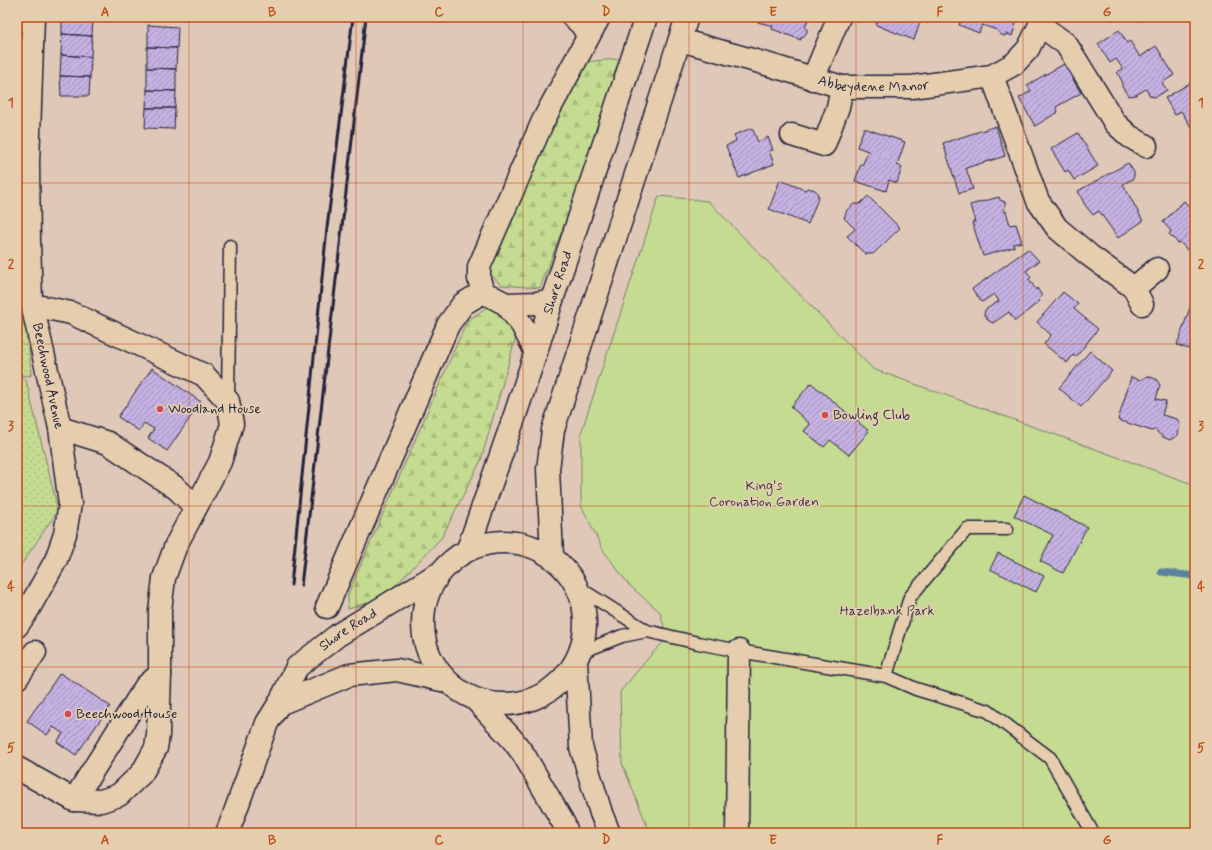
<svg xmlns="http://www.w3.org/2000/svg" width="1212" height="850" viewBox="0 0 1212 850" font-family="Mynerve,sans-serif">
<defs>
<pattern id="grass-dots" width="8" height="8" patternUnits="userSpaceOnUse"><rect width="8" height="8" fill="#c5db91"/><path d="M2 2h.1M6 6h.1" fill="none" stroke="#a9bc7e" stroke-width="1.8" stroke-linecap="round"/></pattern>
<pattern id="forest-firs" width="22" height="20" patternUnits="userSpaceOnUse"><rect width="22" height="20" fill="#c5db91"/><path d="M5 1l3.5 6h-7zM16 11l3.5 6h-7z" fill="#a9bc7e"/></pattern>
<pattern id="building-hatch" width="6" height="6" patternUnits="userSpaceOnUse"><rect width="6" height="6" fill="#c6b2e2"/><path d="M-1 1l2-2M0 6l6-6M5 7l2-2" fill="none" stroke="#a090b8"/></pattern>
</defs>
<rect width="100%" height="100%" fill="#dfc8b8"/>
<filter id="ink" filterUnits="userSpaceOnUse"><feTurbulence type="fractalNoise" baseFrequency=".025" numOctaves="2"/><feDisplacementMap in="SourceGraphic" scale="8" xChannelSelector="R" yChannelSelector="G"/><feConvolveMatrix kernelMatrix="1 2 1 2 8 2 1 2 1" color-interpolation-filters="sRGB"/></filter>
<g filter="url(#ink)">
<!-- grass -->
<path fill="url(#grass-dots)" stroke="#747e66" d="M17,194L31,376L19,375L26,380L58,510L17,571Z"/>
<!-- forest -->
<path fill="url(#forest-firs)" stroke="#747e66" d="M628,58L540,288L501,285L487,270L583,62Z
M490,305L519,326L481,460L442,537L396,585L377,600L348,609V594L467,321Z"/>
<!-- park -->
<path fill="#c5db91" stroke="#747e66" d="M659,196L708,201L873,369L1195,485V833H650L622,763L620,692L649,657L667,638L660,612L629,585L603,550L581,505V433Z"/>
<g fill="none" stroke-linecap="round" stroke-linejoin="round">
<!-- stream -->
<path stroke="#5a829f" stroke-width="7" d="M1161,572L1195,576"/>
</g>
<!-- building -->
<path fill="url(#building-hatch)" stroke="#22223b" d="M62,17H93L92,36L62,34Z
M760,17H809L805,27L807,29V32L804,36L801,37V40L772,29L773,26L758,22Z
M879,17H930L928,23L921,20L914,40L876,25Z
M962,17H1018L1012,36L1008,34L1004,36L1000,34L997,30L982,25L979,33L959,25Z
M1133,17H1142L1140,21Z
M148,25L178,27L177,48L148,47Z
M1119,30L1127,43L1130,41L1140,57L1156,46L1174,75L1162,83L1167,90L1156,97L1150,96L1146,89L1136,95L1129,96L1122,87V81L1117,72L1123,69L1116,59L1110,63L1098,44Z
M62,34L92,36L91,57L61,55Z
M147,47L177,48L176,69L147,68Z
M61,55L91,57L90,77L60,76Z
M1064,64L1081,93L1056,107L1058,112L1035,126L1019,98L1031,91L1027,85Z
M147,68L176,69V91L147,90Z
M60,76L90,77L89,96H61Z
M1195,80V133L1181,111L1175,115L1165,98Z
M147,90L176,91L175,108H146Z
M146,108H175L174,129L145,128Z
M996,126L1005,156L966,168L973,189L959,193L943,143Z
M752,128L758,142L768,137L773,150L769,151L774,164L739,178L726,146L736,141L734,135Z
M864,128L905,142L897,165L902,167L897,183L889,180L886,191L855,181L861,164H863L868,151L857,147Z
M1078,133L1098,166L1074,180L1068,170L1065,172L1051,149Z
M1128,163L1134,172V176L1133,179L1123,184L1143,221L1118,238L1099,211L1093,215L1085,205L1078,191Z
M780,180L805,190L808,188L815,190L818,193L817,195L819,196L808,224L769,209Z
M868,196L900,228L873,254H865L847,236L855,229L844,218L847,210L854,204H860Z
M999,197L1000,200L1005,202V207L1003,210L1004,212L1006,211L1010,225L1016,224L1022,242L1013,244L1014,247L983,256L972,222H975L970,205Z
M1184,201L1195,213V247L1189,252L1180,242L1178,243L1169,234L1171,231L1163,222Z
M1028,249L1039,261L1026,271L1031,277L1029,279L1036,290L1037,288L1042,296L1038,299L1040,301L1015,321L1009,312L993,323L989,321L984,315L985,310L999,301L994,294L982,302L972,289Z
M1063,292L1078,304L1074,309L1098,329L1076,357L1073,355L1067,363L1044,344L1051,335L1037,322Z
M1192,302L1195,303V358L1192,350L1177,345Z
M1090,351L1112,371L1081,407L1059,388Z
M152,368L201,402L167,451L148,438L154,429L144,423L139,431L118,417Z
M1147,376L1156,379L1160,385L1156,399L1166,401L1162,415L1177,419L1180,424L1178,435L1170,440L1163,437L1157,432L1156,429L1152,431L1118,420L1131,377L1140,380Z
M811,383L869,431L849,455L830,440L824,447L804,431L810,424L791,407Z
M1024,495L1087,527L1063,573L1040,561L1053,535L1014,516Z
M998,553L1044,576L1036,592L990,569Z
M60,673L110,706L76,755L57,742L63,733L53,727L47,735L27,721Z"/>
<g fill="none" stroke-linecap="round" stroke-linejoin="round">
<defs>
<path id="lane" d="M228,400L230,246
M576,586L647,631L698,643L739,651L886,676L916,689L988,711L1050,758L1093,833
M579,653L622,636L647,631
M886,676L910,597L967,529H1007"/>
<g id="street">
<path d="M573,17L582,25L588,36"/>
<path d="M1040,25L1066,44L1115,123L1129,136L1146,146"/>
<path id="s1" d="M680,40L763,63L842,87H912L992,76L1014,64L1028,49L1044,17"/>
<path d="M992,76L1038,201L1057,228L1089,255L1134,288L1142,304"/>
<path d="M813,79L839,17"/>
<path d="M792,135L824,145L838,107L842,87"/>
<path d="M1134,288L1157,269"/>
<path d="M506,304L537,303L552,300"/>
<path d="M536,352L522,325L506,304L483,292L479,279V267L543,121L599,17"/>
<path d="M60,428L108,443L176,488L196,507"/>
<path d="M327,607L448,325L463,304L483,292"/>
<path d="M17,626L28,610L56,560L65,534L70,504L60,428L31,300L29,242L28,163L33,17"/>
<path d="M17,678L35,652"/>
<path d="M17,768L74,800L101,801L119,795L142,773L156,748L158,735L160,674V611L164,578L176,545L220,462L232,424L228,401L204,375L71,313L32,305"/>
<path d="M74,800L146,686L160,674"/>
<path d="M737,833L739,651"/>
</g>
<g id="primary">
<path d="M279,704L349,675L397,670L446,681"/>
<path id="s2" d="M227,833L234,815L267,723L279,704L297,667L338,635L436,575"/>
</g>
<g id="highway">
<circle cx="504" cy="623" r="81"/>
<path id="s3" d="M468,549L515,415L536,352L552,300L646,17"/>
<path d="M552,556L548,469L553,430L687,17"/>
<path d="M576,661L581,747L601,813L609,833"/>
<path d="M476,700L512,739L524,755L564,824L567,833"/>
</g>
</defs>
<!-- lane casing -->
<use href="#lane" stroke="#22223b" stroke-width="15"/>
<!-- street casing -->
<use href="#street" stroke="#22223b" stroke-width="25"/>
<!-- primary casing -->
<use href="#primary" stroke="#22223b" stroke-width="25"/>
<!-- highway casing -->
<use href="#highway" stroke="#22223b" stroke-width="25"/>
<!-- lane -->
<use href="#lane" stroke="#e5cdae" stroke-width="12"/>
<!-- street -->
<use href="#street" stroke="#e5cdae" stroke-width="22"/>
<!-- primary -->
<use href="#primary" stroke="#e5cdae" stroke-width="22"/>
<!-- highway -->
<use href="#highway" stroke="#e5cdae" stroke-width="22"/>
<!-- rail -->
<path stroke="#22223b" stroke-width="3" d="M291,585L327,228L353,17
M301,586L366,17"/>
</g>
</g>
<!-- grid -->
<path fill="none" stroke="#c04e15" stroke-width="1" stroke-opacity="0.55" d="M189,17V833M356,17V833M523,17V833M689,17V833M856,17V833M1023,17V833M17,183H1195M17,344H1195M17,506H1195M17,667H1195"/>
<!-- markers -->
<g fill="#d1495b" stroke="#e5cdae" stroke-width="1.5">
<circle cx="160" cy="409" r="4"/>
<circle cx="825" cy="415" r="4"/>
<circle cx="68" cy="714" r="4"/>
</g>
<g text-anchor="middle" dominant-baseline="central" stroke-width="3.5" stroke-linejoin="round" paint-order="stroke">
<!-- street labels -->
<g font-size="14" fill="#22223b" stroke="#e5cdae">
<text stroke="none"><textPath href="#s1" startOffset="200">Abbeydene Manor</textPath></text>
<text stroke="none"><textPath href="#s3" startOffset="281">Shore Road</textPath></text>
<text transform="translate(48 376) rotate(78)">Beechwood Avenue</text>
<text stroke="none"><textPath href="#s2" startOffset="244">Shore Road</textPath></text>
</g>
<!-- poi labels -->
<g font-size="14" fill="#22223b" stroke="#e5cdae" text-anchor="start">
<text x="168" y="409">Woodland House</text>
<text x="833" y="415">Bowling Club</text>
<text x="76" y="714">Beechwood House</text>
</g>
<!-- park labels -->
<g font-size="14" fill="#3a3e48" stroke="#e5cdae">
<text x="764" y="486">King's<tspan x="764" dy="16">Coronation Garden</tspan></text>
<text x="887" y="611">Hazelbank Park</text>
</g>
</g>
<!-- margin -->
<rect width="1212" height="850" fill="none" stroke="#e5cdae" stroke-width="44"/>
<rect x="22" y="22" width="1168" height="806" fill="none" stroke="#c04e15" stroke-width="1.5"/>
<g font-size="13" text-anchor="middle" font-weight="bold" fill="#c04e15">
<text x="105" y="16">A</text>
<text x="272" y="16">B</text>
<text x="439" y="16">C</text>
<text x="606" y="16">D</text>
<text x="773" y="16">E</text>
<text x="940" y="16">F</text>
<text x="1107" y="16">G</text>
<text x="11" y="107">1</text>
<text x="1201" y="107">1</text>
<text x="11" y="268">2</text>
<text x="1201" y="268">2</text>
<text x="11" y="430">3</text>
<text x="1201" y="430">3</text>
<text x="11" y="591">4</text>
<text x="1201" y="591">4</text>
<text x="11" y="752">5</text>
<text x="1201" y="752">5</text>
<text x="105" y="844">A</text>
<text x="272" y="844">B</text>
<text x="439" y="844">C</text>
<text x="606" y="844">D</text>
<text x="773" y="844">E</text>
<text x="940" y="844">F</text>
<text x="1107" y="844">G</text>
</g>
</svg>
